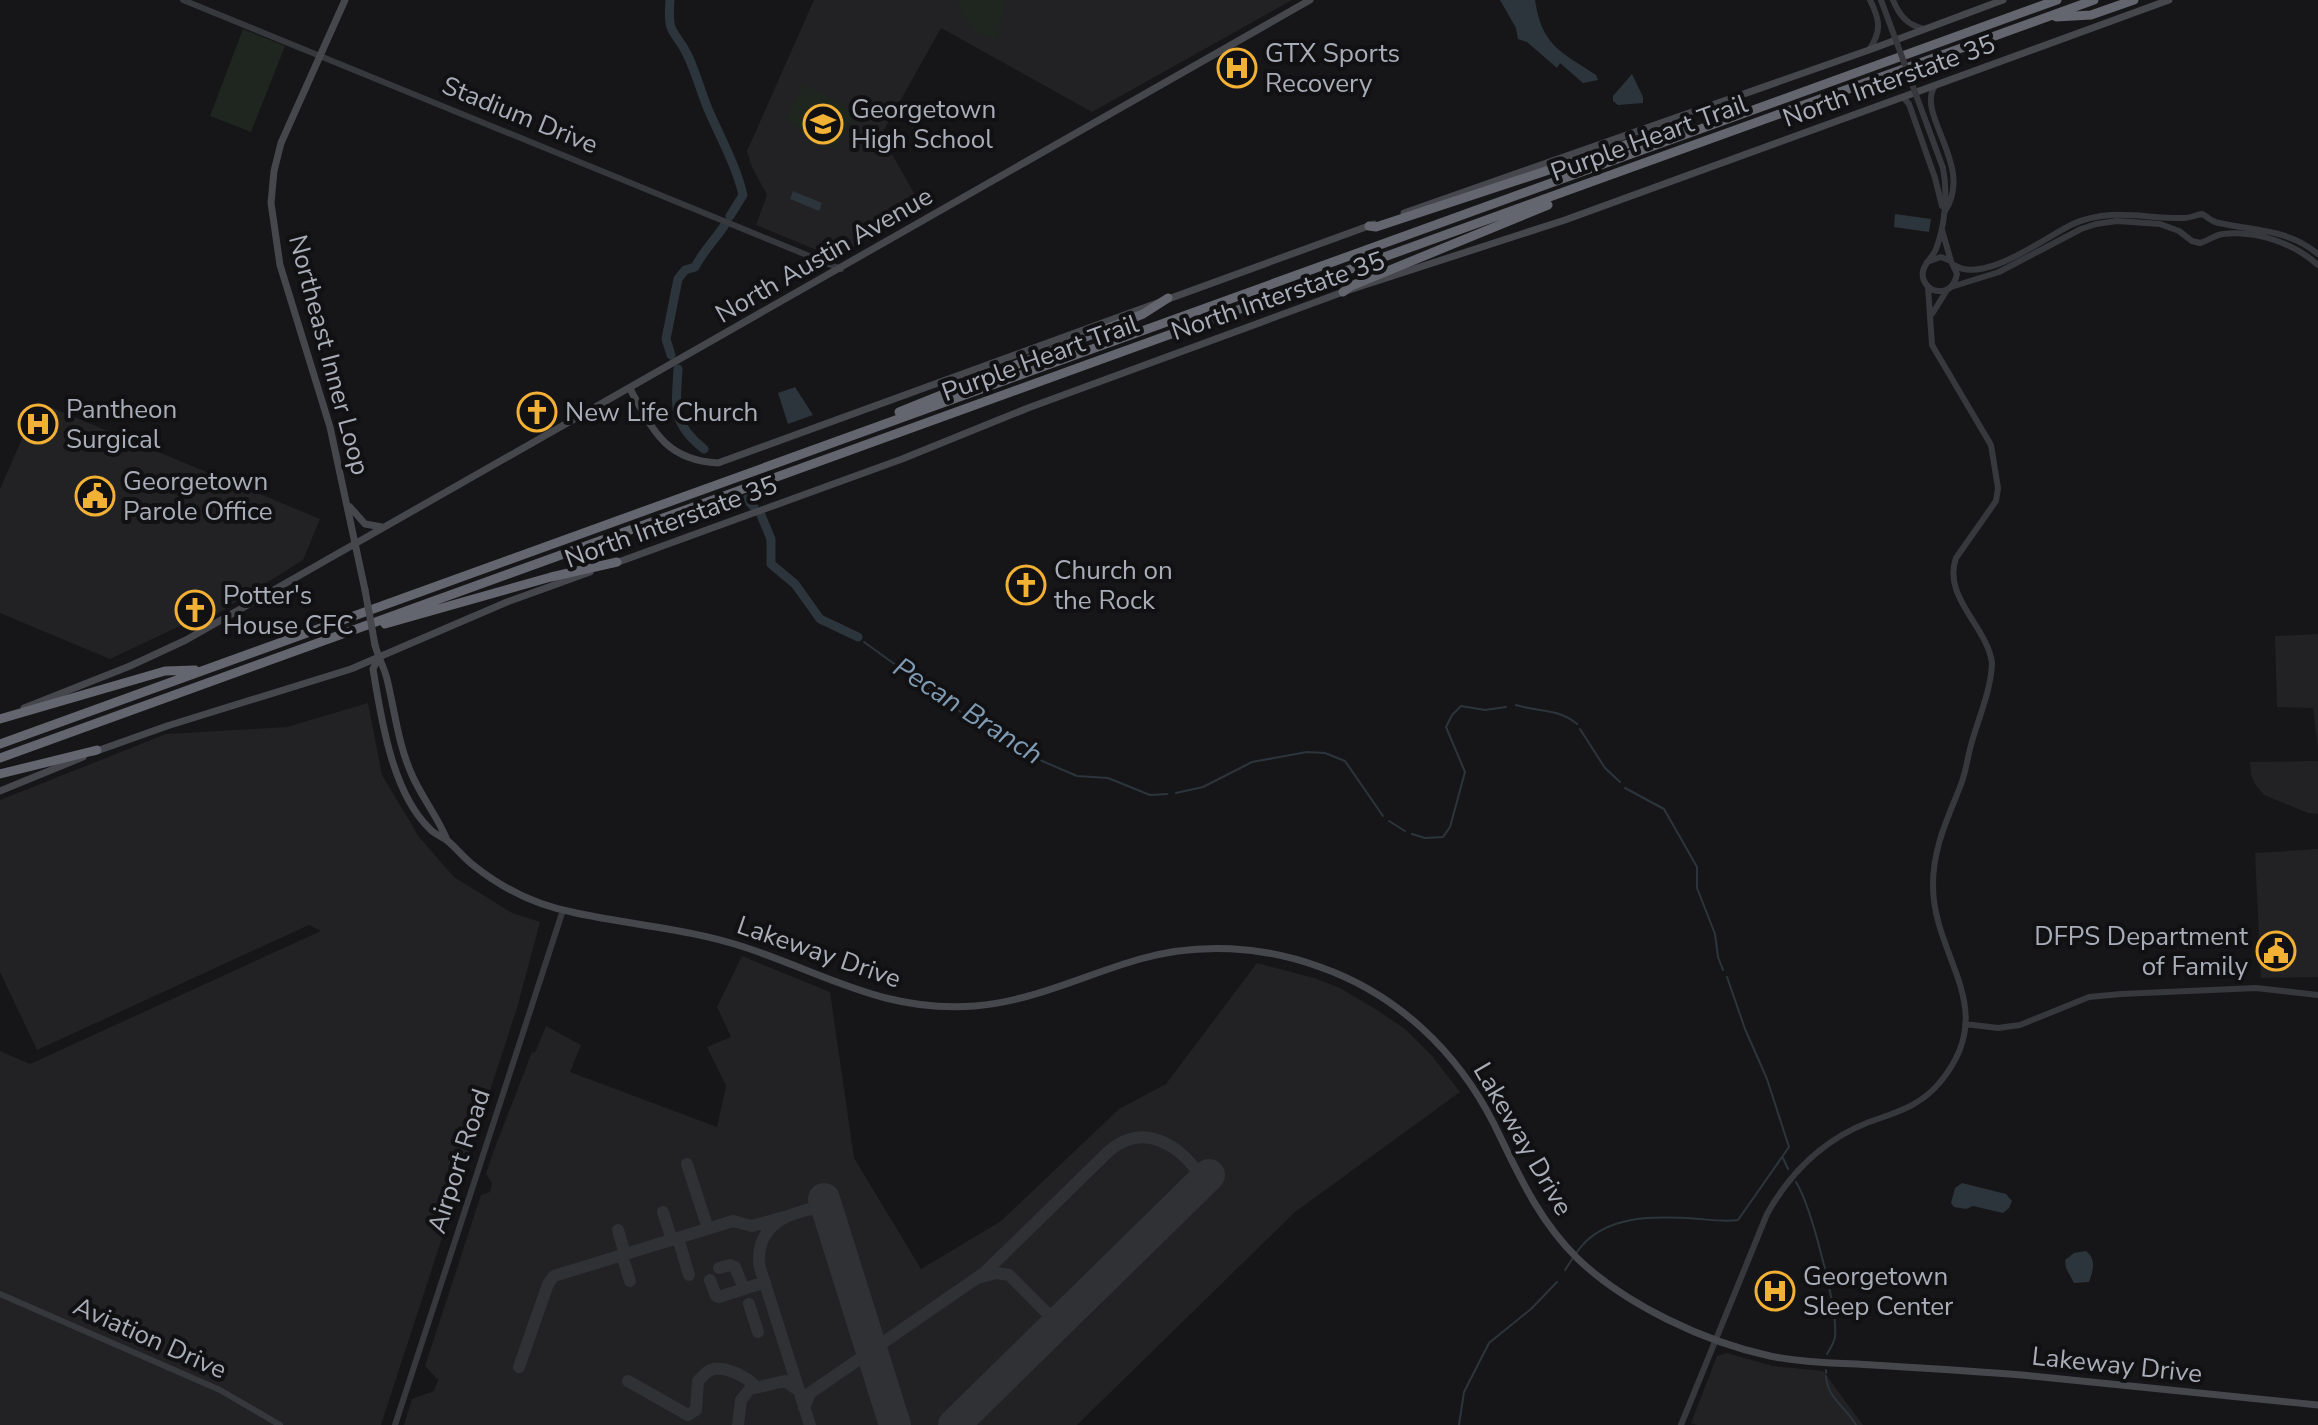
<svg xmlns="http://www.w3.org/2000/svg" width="2318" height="1425" viewBox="0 0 2318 1425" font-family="'Nunito Sans',sans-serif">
<rect width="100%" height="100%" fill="#161618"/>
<!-- built -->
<path fill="#222225" d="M814,0H1292L1092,112L941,28L881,135L922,207L836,258L756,225L767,195L751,165L747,151Z
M38,402L320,519L303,560L196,627L186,623L110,659L0,613V489Z
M2318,634V750L2313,708L2277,707L2275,636Z
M368,703L382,775L419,837L454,877L512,913L540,922L517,1008L381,1425H0V1051L30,1064L321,931L309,925L37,1050L0,972V800L166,734L287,727Z
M2318,761V814L2308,813L2264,795L2255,784L2251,775L2250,762Z
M2318,849V977L2261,978L2255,853Z
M742,956L830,992L854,1158L921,1269L1001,1221L1119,1109L1166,1084L1257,963L1314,978L1340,988L1377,1010L1405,1029L1432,1056L1460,1092L1295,1212L1077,1425H404L412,1399L434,1391L438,1380L425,1366L481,1195L490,1192L492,1183L486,1174L494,1150L532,1052L535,1053L546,1026L581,1045L570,1072L717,1127L726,1086L707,1047L731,1037L717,1007Z
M1727,1353L1773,1366L1823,1371L1863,1425H1697L1691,1423L1717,1356Z"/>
<!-- green -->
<path fill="#1e261f" d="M958,0H1006L997,40C976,34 961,22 958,0Z
M243,29L285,46L251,132L210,116Z
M804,84L856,112L836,148L785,120Z"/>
<!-- water -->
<path fill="#2c353c" d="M1500,0H1535C1542,46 1560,51 1596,75L1598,80L1583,83L1560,63L1557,68L1527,42L1518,39L1516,28Z
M1632,74L1643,97V103L1618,105L1613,101V96Z
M793,191L822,203L819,211L790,199Z
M1895,214L1931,219L1929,232L1894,227Z
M795,387L813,415L788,424L778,393Z
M1962,1183L2006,1194L2012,1201L2009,1208L2003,1213L1973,1206L1966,1209L1954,1207L1951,1203L1955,1188Z
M2086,1251C2097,1260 2093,1271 2089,1282L2074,1283L2066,1268L2065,1260L2074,1253Z"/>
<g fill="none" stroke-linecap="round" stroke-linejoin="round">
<!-- stream -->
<path stroke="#2c353c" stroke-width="2" d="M864,642L994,736L1026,754L1077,776L1108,778L1150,795L1167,794
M1516,705C1537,712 1559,708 1577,724
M1580,729L1605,768L1620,782
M1625,788L1664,809L1697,867V888L1715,934L1718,957L1723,970
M1176,793L1203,787L1252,762L1307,752L1325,753L1345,761L1383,816
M1389,821L1405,831
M1412,834L1425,838L1443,837L1450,827L1465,772L1446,727L1452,715L1461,706L1485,710L1506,707
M1783,1158L1788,1169
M1796,1182C1811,1206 1838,1309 1835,1337C1834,1343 1830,1349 1827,1354
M1577,1252C1604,1213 1657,1216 1700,1219C1712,1220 1725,1222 1738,1220L1789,1147L1767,1079L1745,1029L1727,977
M1565,1270L1573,1258
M1826,1373V1370
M1826,1376C1827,1398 1846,1407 1856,1425
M1459,1425L1464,1392L1489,1343L1531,1309L1557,1282"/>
<!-- river -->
<path stroke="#2c353c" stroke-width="9" d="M670,0C667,38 675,28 688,56C696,73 701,92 708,109C720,137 736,165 743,195L730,216
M671,355L666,339L678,279L685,270L695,267C703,251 716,239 726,223
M678,369C676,407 671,423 704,449
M747,499L754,507
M761,515L771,539V564L795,584L820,619L858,637"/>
<!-- taxiway -->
<path stroke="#303135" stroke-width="12" d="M687,1164L708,1229
M663,1212L672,1240
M618,1230L625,1254
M678,1238L689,1275
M622,1255L630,1281
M719,1268L730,1265L735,1267L744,1289
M981,1277L997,1273L1009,1275L1050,1316L1053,1323L1048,1333
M710,1280L716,1296L719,1297L765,1282
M749,1304L758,1332
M1050,1316L1059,1318L1068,1313
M519,1367L548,1284L554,1276L733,1221L752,1226L784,1217
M628,1381L688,1415L696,1410L698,1381C703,1376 707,1370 714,1369C728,1367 747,1377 756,1387
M804,1408L810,1393L984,1273L1109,1151C1144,1120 1184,1147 1203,1181
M738,1425L741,1400L750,1389L785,1381L798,1390
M810,1425L760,1268C755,1241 770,1221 796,1213C808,1210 815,1206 828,1210"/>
<!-- runway -->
<path stroke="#303135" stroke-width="32" d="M824,1199L895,1425
M954,1425L1209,1175"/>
<!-- tertiary -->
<path stroke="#37383d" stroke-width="6" d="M183,0L841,269
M1893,0C1899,15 1907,25 1924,29
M1869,50C1882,31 1880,20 1870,0
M1935,86C1915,114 1975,166 1945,211
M1903,97L1909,104L1935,178L1942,206
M1942,230L1951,261
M1927,262L1941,257L1951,261L1957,274C1955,283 1951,291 1941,291C1930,292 1921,282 1923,271C1925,262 1933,257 1936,249C1945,226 1948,193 1943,168
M1954,265C1984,285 2045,237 2073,224C2111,207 2145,219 2184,218C2191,218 2195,215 2202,214C2208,217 2212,222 2219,223C2255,231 2288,229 2318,254
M1951,287L1999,272L2081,229L2096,224L2117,221L2160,224L2179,231L2192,241L2200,243C2208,241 2214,235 2223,234C2255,230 2294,243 2318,265
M1932,314L1947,290
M1965,1024L1998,1028L2020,1025L2089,997L2121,994L2256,988L2318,995
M0,1294L220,1390L280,1425
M395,1425L563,910
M1681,1425L1767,1214C1791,1171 1823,1140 1869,1122C1897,1112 1921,1106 1941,1081C2001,1007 1933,959 1933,885C1933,848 1947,820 1960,787C1966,773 1967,759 1971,745C1978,719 1991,691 1992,663C1987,626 1942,597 1956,558L1996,501L1998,488L1991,445L1932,345L1928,287"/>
<!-- secondary -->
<path stroke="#45474d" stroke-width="7" d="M345,0L281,143L274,171L271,203L280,265L330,427L365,590
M1404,213L1869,50L2003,0
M630,389C653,430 665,460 718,463L1374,224
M350,507L365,524L382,527
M613,564L902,459L1028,408L1343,292L1565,220L2169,0
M375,645C378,657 384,667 387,679C395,712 398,744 412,775C422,798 438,817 447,840
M378,659L373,669C381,718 392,793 430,829C435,835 442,836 449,842C457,849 464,858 473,865C503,889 538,906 576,913C632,925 690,929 744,947C826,974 885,1013 975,1006C1034,1001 1084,975 1140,959C1199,942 1263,946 1320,967C1397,994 1457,1051 1494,1124C1518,1173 1538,1220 1578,1259C1626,1305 1705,1342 1770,1356C1804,1363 1839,1363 1873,1365C1922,1368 1972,1371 2022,1375C2120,1384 2219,1395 2318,1405
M24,708L130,666L186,640L1310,0
M94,752L167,726L351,669L507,602L590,572
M0,791L83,757"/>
<!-- motorway -->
<path stroke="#63666e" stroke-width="9" d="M2056,17L2091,15L2134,0
M1369,226L1376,227L1670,130L1693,129
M1343,292L1351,286L1548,205
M899,412L1143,314L1168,298
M385,624L551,577L617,562
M0,719L165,671L195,670
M0,744L2057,0
M0,758L2094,0
M0,774L97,750"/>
<!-- tertiary-bridge -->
<path stroke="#37383d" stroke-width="6" d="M1881,0L1943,168"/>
<!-- secondary-bridge -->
<path stroke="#45474d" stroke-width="7" d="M365,590L375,645"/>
</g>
<!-- icons -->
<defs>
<symbol id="hospital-ring" viewBox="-11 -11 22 22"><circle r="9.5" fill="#111113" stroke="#f2b134" stroke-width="1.5"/><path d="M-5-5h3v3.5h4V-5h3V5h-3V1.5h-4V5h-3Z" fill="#f2b134"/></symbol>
<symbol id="school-ring" viewBox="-11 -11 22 22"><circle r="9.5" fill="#111113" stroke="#f2b134" stroke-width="1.5"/><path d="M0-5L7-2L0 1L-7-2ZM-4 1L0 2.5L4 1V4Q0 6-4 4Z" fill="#f2b134"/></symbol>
<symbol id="church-ring" viewBox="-11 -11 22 22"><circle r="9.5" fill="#111113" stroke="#f2b134" stroke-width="1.5"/><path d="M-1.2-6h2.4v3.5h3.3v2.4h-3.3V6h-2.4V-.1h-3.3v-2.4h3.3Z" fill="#f2b134"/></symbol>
<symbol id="civic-ring" viewBox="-11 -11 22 22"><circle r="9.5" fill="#111113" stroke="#f2b134" stroke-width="1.5"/><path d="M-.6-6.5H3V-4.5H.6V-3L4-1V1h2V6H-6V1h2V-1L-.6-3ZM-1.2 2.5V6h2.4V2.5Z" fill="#f2b134"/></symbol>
</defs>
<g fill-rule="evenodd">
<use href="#hospital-ring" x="1215" y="46" width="44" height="44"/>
<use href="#school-ring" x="801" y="102" width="44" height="44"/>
<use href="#church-ring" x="515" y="390" width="44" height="44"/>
<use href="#hospital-ring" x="16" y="402" width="44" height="44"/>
<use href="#civic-ring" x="73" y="474" width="44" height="44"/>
<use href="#church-ring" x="1004" y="563" width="44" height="44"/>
<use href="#church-ring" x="173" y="588" width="44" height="44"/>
<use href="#civic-ring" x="2254" y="929" width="44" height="44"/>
<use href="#hospital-ring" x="1753" y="1269" width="44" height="44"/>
</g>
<g text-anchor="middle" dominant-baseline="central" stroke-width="8" stroke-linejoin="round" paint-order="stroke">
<!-- poi labels -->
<g font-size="26" fill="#a8adb8" stroke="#111113" text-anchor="start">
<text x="1265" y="53">GTX Sports<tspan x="1265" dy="30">Recovery</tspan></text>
<text x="851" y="109">Georgetown<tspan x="851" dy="30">High School</tspan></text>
<text x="66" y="409">Pantheon<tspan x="66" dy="30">Surgical</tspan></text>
<text x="565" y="412">New Life Church</text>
<text x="123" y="481">Georgetown<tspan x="123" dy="30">Parole Office</tspan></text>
<text x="1054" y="570">Church on<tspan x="1054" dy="30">the Rock</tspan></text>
<text x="223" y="595">Potter's<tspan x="223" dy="30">House CFC</tspan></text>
<text x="2248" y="936" text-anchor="end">DFPS Department<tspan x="2248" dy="30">of Family</tspan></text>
<text x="1803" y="1276">Georgetown<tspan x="1803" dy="30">Sleep Center</tspan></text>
</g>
<!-- street labels -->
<g font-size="26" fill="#a8adb8" stroke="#111113">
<text transform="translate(1889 81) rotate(-20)">North Interstate 35</text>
<text transform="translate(520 115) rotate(22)">Stadium Drive</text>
<text transform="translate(1649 138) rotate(-20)">Purple Heart Trail</text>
<text transform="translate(824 255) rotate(-30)">North Austin Avenue</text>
<text transform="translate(1278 296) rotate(-19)">North Interstate 35</text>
<text transform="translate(329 355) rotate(75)">Northeast Inner Loop</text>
<text transform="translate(1040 358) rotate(-20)">Purple Heart Trail</text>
<text transform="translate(671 522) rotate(-20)">North Interstate 35</text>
<text transform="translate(819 952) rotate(19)">Lakeway Drive</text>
<text transform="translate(1523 1139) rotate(60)">Lakeway Drive</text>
<text transform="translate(459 1161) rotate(-72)">Airport Road</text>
<text transform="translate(150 1338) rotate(24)">Aviation Drive</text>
<text transform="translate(2117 1365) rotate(6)">Lakeway Drive</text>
</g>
<!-- water labels -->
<g font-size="28" font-style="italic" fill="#7f9bb3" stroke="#111113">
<text transform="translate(968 711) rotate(33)">Pecan Branch</text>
</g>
</g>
</svg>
